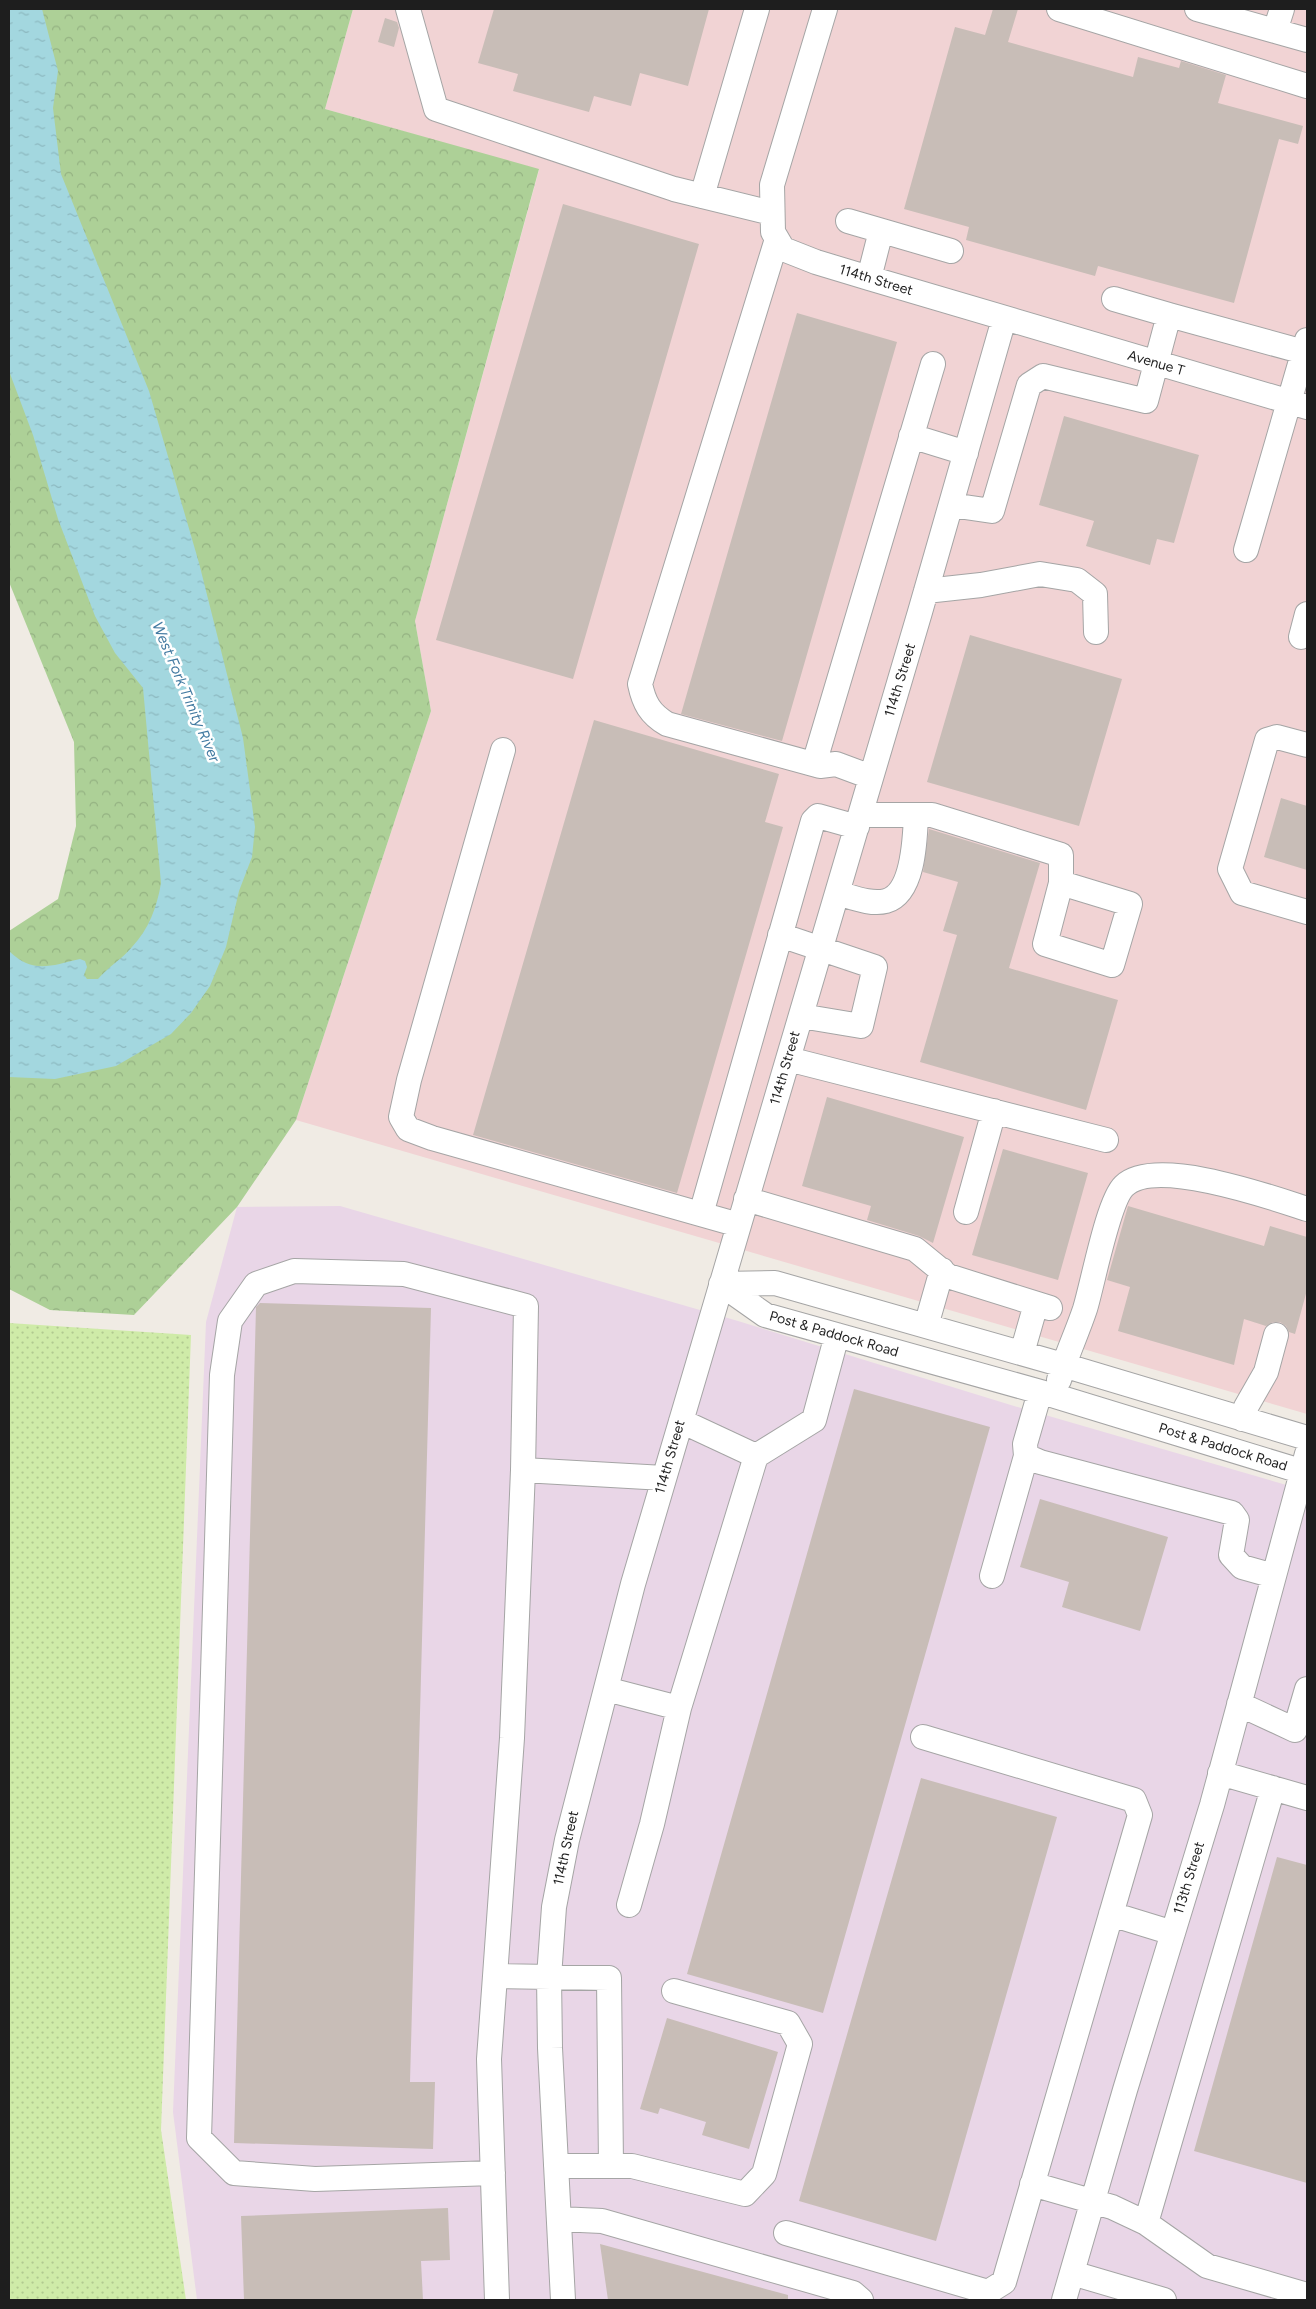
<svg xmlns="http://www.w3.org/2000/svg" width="1316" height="2309" viewBox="0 0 1316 2309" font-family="Figtree,sans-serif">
<defs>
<pattern id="grass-dots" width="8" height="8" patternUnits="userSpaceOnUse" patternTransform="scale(1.25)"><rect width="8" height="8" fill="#cfeba8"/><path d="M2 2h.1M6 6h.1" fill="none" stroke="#b1c990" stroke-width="1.8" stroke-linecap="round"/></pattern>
<pattern id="forest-crowns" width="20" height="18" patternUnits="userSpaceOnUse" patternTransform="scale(1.25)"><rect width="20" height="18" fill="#add097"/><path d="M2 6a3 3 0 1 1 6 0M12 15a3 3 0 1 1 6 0" fill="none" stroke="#94b282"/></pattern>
<pattern id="water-ripples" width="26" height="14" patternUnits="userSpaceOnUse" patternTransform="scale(1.25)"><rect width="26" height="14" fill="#a3d7df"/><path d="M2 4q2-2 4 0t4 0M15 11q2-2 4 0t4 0" fill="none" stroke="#8cb8bf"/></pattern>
</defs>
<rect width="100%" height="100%" fill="#f0ebe4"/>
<!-- commercial -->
<path fill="#f1d3d4" d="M353,9H1307V1414L296,1120L431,711L415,621L539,170L325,109Z"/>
<!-- industrial -->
<path fill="#e9d6e7" d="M340,1206L738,1321L1014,1406L1307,1491V2300H197L173,2112L206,1322L237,1207Z"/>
<!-- grass -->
<path fill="url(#grass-dots)" d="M9,1323L191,1335L161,2130L186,2300H9Z"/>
<!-- forest -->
<path fill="url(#forest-crowns)" d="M9,9H353L325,109L539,169L415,621L431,711L296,1120L237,1207L134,1315L50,1310L9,1289V931L58,899L76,826L74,742L9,582Z"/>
<!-- water -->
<path fill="url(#water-ripples)" d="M9,9H42L58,71L53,108L61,174L149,391L199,563L243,738L255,827L252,857L239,891L226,947L210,986L191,1013L171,1034L116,1066L55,1079L9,1077V951C33,974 50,966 80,959L85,961L87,967L84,975L87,979H98C108,967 122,959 132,947C149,929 157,907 161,883L143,688L115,653L95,616L58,519L33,435L9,371Z"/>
<!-- building -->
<path fill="#c8bdb7" d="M494,9H709L688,86L640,73L631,106L594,96L589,112L513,91L518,74L478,63Z
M993,9H1018L1008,42L1133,77L1138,57L1179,68L1181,61L1226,75L1218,103L1303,126L1298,144L1279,139L1234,303L1098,266L1095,276L966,240L969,227L904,209L955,27L985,35Z
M385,18L397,22L399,28L394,47L378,42Z
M563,204L699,244L573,679L436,640Z
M797,313L897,342L782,741L681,714Z
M1064,416L1199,455L1174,543L1157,539L1150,565L1086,546L1094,521L1039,505Z
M970,635L1122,679L1079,826L927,782Z
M594,720L779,774L765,822L783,827L677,1193L473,1135Z
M1281,798L1307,806V870L1264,857Z
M929,829L1040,863L1009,968L1118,1000L1086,1110L920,1062L957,935L943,931L958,882L923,872Z
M827,1097L964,1137L933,1243L919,1236L867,1220L871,1206L802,1186Z
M1003,1149L1088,1173L1058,1280L972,1255Z
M1128,1206L1264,1246L1270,1226L1307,1237V1290L1295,1334L1289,1332L1286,1326L1280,1322H1273L1266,1326L1244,1319L1234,1365L1118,1331L1130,1287L1107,1280Z
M260,1303L431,1308L410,2082H435L433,2149L234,2143L256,1307Z
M854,1389L990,1427L823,2013L687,1974Z
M1040,1499L1168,1537L1140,1631L1062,1607L1069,1582L1020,1567Z
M921,1778L1057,1817L936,2241L799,2201Z
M1277,1857L1307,1865V2183L1194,2151Z
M667,2018L778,2052L749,2149L702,2135L706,2122L660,2108L658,2114L640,2109Z
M448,2208L450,2260L421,2261L423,2300H244L241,2216Z
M600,2244L788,2295V2300H608Z"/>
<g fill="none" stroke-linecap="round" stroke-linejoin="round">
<defs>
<path id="minor" d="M408,9L436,109L674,189L772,213
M825,9L772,185L773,232L783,249L816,262L869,278L1307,407
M1059,9L1307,86
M1197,9L1275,31L1282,9
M1275,31L1307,40
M702,196L757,9
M848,221L951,251
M777,239L640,684C644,703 650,714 667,724L820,766L836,764L871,777
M869,278L881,231
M1114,299L1169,315
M911,436L966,453
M951,505L992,511L1029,385L1043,376L1146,401L1169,315L1304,352
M1246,550L1307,340
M926,591L981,585L1040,574L1077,580L1095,594L1096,632
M1301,637L1307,614
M1307,745L1277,737L1267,740L1230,869L1242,893L1307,912
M503,750L409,1080L401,1117L408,1129L432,1138L739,1225
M814,764L933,364
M860,815H932L1061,855V883L1045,944L1112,965L1130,904L1061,883
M837,893C852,897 871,905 886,901C914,893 915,838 916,815
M780,935L875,967L861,1026L801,1016
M788,1059L1106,1140
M746,1199L915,1249L948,1276L1050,1308
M966,1212L994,1111
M701,1214L813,821L818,816L857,827
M721,1284L765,1315L1055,1396L1307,1473
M721,1284L775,1283L1063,1365L1307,1438
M926,1326L942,1270
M1022,1353L1036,1304
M1059,1380C1066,1356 1077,1333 1085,1309C1093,1283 1108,1201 1124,1186C1155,1156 1270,1197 1307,1209
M1040,1392L1025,1444L1026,1456L1040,1462L1232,1513L1237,1520L1231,1555L1242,1567L1274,1576
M1242,1419L1246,1407L1266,1372L1276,1335
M756,1456L814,1420L837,1335
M992,1576L1026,1456
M606,1689L679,1708L652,1824L629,1905
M1239,1704L1295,1730L1307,1689
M679,1708L756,1456L681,1421
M1220,1773L1307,1798
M1111,1914L1173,1933
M495,1976L489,2059L497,2300
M556,2166H632L745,2194L764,2174L800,2044L788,2023L674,1991
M611,2166L609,1978L495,1976L512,1738L523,1470L664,1478
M493,2173L315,2179L234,2173L199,2138L222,1375L230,1321L256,1284L294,1271L404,1274L526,1306L523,1470
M1032,2184L1112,2207L1146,2223L1207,2266L1307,2295
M559,2219L602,2221L853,2293L861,2300
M1146,2223L1273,1788
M786,2233L988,2292L1004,2282L1140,1815L1134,1800L923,1737
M1072,2273L1164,2300
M563,2300L550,2048L549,1977L554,1907L567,1840L633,1584L920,612L1004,319
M1064,2300L1125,2090L1212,1805L1307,1454"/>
</defs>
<!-- minor casing -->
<use href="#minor" stroke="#a5a5a5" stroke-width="26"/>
<!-- minor -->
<use href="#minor" stroke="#fff" stroke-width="24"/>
</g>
<g text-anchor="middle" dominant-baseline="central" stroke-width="5" stroke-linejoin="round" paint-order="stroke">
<!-- street labels -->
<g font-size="14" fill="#1e1e1e" stroke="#fff">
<text transform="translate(876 280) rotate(17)">114th Street</text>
<text transform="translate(1156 363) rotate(16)">Avenue T</text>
<text transform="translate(900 680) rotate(-73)">114th Street</text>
<text transform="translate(785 1068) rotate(-74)">114th Street</text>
<text transform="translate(834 1334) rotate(16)">Post &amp; Paddock Road</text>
<text transform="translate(1223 1447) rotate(17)">Post &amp; Paddock Road</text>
<text transform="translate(670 1457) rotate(-74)">114th Street</text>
<text transform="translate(566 1848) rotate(-78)">114th Street</text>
<text transform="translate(1189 1878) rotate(-73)">113th Street</text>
</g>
<!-- water labels -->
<g font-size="15" font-style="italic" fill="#427aa1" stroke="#fff">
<text transform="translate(186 692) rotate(67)">West Fork Trinity River</text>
</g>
</g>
<!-- border -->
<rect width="1316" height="2309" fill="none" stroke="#1e1e1e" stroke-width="20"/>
</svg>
